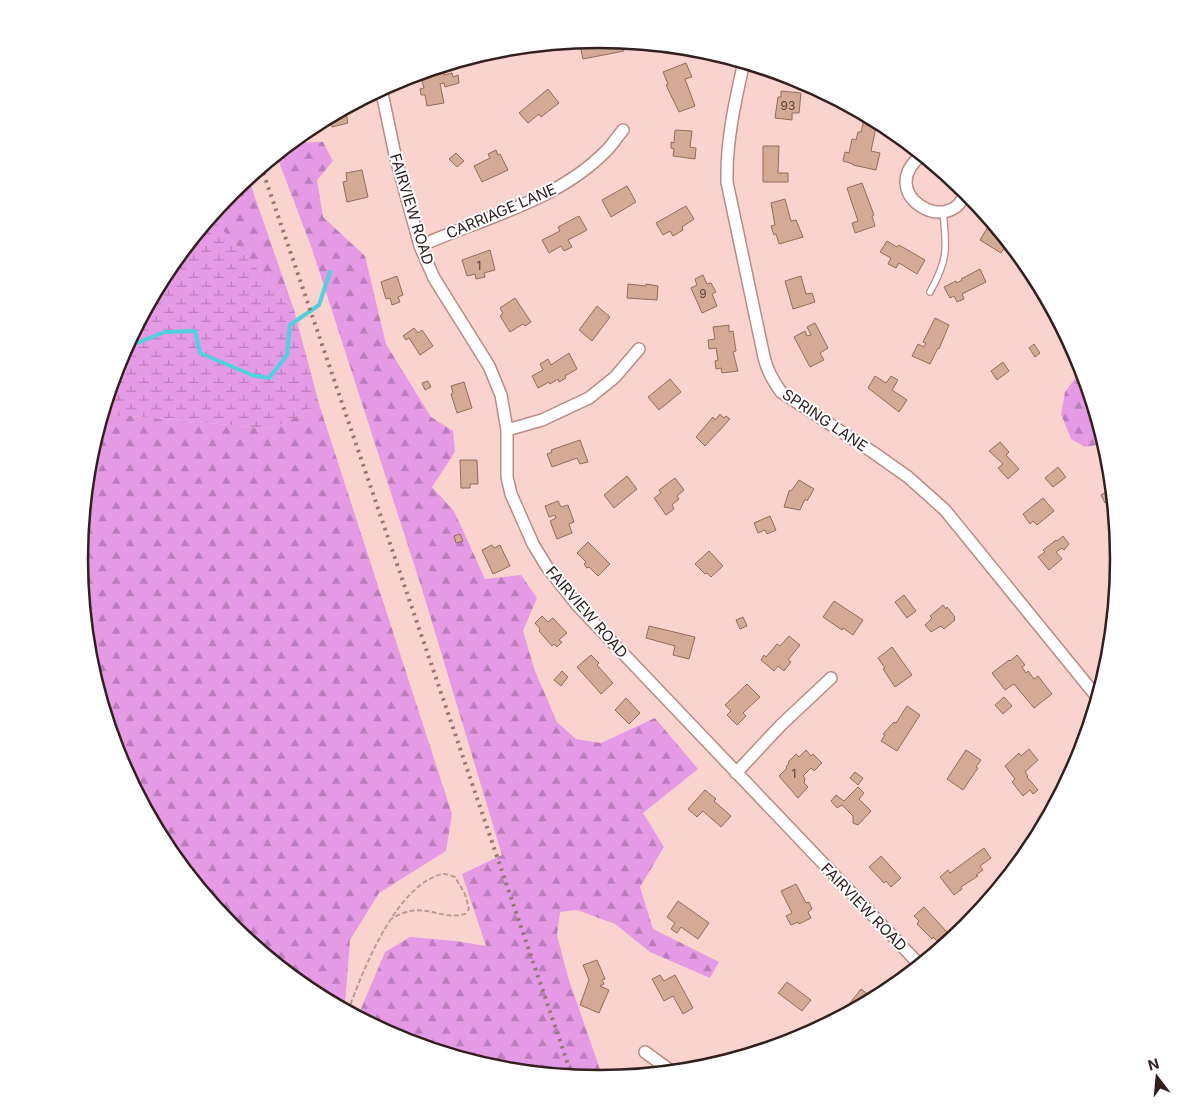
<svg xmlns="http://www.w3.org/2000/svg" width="1197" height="1117" viewBox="0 0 1197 1117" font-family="Inter,sans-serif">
<defs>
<pattern id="forest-firs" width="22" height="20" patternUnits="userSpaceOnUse" patternTransform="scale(1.25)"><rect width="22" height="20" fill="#e59ae6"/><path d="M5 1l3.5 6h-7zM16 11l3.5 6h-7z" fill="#ba7dba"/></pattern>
<pattern id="wetland-marsh" width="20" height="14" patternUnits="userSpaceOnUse" patternTransform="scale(1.25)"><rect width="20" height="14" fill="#e59ae6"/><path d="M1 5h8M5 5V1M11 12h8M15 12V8" fill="none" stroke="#ba7dba"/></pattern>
</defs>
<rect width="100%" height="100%" fill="#fbd3ce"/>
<!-- forest -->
<path fill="url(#forest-firs)" d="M323,142L333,161L317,180L323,217L365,256L386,344L431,417L453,431L455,452L432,487L454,511L485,579L521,575L537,598L523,631L535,671L557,722L576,739L601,743L655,718L698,769L643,813L664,847L640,887L653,929L719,962L710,978L650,952L615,924L577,910L560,912L557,935L568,977L603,1078L497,1068L399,1039L358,1016L385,952L410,937L456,941L486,946L462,874L502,855L422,589L312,249L276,154L290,143Z
M248,177L294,310L210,216L231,191Z
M1082,369L1105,447L1102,444L1085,447L1071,439L1061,414L1065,392Z
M319,404L452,814L446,851L379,893L350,940L345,1004L343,1008L310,990L231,926L166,847L118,757L89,660L79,558L89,457L101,416H132L272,429Z"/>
<!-- wetland -->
<path fill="url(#wetland-marsh)" d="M210,216L294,310L319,404L272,429L132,416H101L118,359L167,270Z"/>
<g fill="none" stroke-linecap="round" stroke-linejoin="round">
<!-- stream -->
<path stroke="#51d0df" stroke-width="4" d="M124,348L165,332L195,331L200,353L252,375L269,378L287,355L290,325L319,305L330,272"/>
</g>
<!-- building -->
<path fill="#d4a995" stroke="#936c5a" d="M599,39L621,41L624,51L583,59L579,41Z
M686,63L692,77L685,79L695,106L679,112L666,85L668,84L663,72Z
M444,73V75L452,73L453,77L458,75L459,83L445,87L444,83L440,84L444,103L427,106L425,95H421L420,89L424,88L421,78Z
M548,89L559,103L541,117L539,114L528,123L519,113Z
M781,91L801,93L799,113H792V120L775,118L778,97H781Z
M347,106V108H345L348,123L332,127L330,116Z
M864,119L877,122L871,151L880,153L876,170L853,165V164L843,161L845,152L849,153L852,139L856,140L858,132H861Z
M675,130L692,131L690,147L696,148L695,159L673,156L674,149L671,148V142L674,143Z
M763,146H779L778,173H788V182H763Z
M496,150L498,155L500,154L508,170L482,182L474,166L490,158L488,154Z
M456,153L464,161L457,167L449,159Z
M362,170L368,197L347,202L343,182L347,181L346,173Z
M862,183L874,215L872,216L875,226L855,233L852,223L858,221L847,188Z
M627,186L636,202L611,217L602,200Z
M785,199L791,221L796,220L803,237L779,244L776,234L774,235L771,226L775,225L771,203Z
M686,206L694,219L682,227L683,230L673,236L670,231L663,235L656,223Z
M579,216L587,230L568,240L572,247L564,251L561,246L549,253L542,240L560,231L558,227Z
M991,222L1002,235L999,240L1006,245L1001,253L980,240Z
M887,241L897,247L899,245L925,260L917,274L899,263L896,268L888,264L891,258L880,252Z
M490,250L495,270L484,273L485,277L476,279L475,274L467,276L462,260Z
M980,269L986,282L962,294L964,299L957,302L954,296L950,298L944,287L956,281L957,283L962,280L961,279Z
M703,275L707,284L711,283L716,292L712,294L717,306L702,313L691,288L697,285L695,279Z
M397,276L403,295L398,297L400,302L392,305L390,298L386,299L381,282Z
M801,276L806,294L812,293L815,302L793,309L785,281Z
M628,284L646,286V284L658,286L657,300L627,298Z
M515,298L531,322L525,326L523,324L510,332L500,316L503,313L500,308Z
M597,306L610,317L592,341L579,330Z
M935,318L949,325L939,349L938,348L930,364L912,356L918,344L924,347L926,343L923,342Z
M815,323L828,348L820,353L824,360L810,367L794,337L805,331L807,336L811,335L807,327Z
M729,325V332L733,331L736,351L733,352L738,371L722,373L721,368L716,369L715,361L718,360L716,348L709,349L708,340L715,339L713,327Z
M414,328L418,333L422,330L433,346L420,355L409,338L406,340L403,336Z
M1034,344L1040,353L1035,357L1029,348Z
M569,353L577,369L565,376L566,378L559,382L558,379L550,384L549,382L538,388L532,376L543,370L540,364L548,359L551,365Z
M1003,362L1009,371L997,380L991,371Z
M875,376L886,383L891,376L898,380L892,390L907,400L899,412L868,388Z
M670,379L681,392L659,410L648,397Z
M428,381L431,387L425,390L422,383Z
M464,382L472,408L457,413L451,394L453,393L451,386Z
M720,414L724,418L726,416L730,419L705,446L696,437L713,417L715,420Z
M580,440L588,462L580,464L577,458L552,467L547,454L552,452L551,450Z
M1000,442L1009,452L1006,455L1019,469L1008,479L998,468L1003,464L989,451Z
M460,460H477L478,484H470V488H461Z
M1058,467L1066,477L1053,487L1045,478Z
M627,476L637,489L614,508L604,495Z
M675,478L684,490L677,496L679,499L672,505L674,509L666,515L654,498L661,493L659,490Z
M799,480L814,489L807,501L805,499L800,510L784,507L789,491L792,490Z
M1111,489L1112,498L1105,503L1101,495Z
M1043,498L1054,511L1037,525L1033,521L1030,524L1023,514Z
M558,501L561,507L568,505L574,522L569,524L572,533L557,539L550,521L556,518L555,515L549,517L545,506Z
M770,516L776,530L767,534L765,530L758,533L754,523Z
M460,534L463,541L456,543L454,536Z
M1063,536L1069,544L1064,550L1062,548L1056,552L1062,559L1049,570L1038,557L1045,552L1043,550L1056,540L1057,541Z
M588,542L610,564L598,576L589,567L587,568L584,564L586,562L577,553Z
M492,545L494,548L500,545L510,566L493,574L482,550Z
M709,551L723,566L711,577L707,573L705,574L695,564Z
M904,595L916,611L907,618L895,602Z
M834,601L863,620L853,635L843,628L842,630L823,617Z
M943,605L946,609L947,607L955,617L954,618L955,620L944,629L941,626L931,632L925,625L932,618L930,616Z
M542,616L548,622L553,618L567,633L559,640L562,642L557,647L554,644L552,646L539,631L540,629L535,623Z
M743,617L747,626L740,629L736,620Z
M649,626L695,637L689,659L673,655L675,646L646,638Z
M789,636L800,645L788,660L791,662L784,671L778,666L774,671L761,660L764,655L766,657L777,644L780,646Z
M892,647L912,675L895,687L883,669L885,668L878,658Z
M591,655L599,663L597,665L613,683L601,694L577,667Z
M1017,655L1025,665L1022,667L1026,673L1028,671L1034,679L1038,676L1052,694L1034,708L1014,684L1005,690L992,673L1009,660L1010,661Z
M562,671L568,677L561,686L554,680Z
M747,684L760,697L743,713L746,716L737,725L727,715L731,711L725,705Z
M1004,697L1012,706L1003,714L995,705Z
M626,698L640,713L629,724L615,710Z
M907,706L920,715L897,751L881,741L885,735L883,734L894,722L896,723Z
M1088,728L1083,744L1078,734Z
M1029,749L1038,760L1025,772L1028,776L1027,777L1038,790L1033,794L1030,790L1023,796L1012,782L1015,779L1005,766L1019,753L1021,756Z
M806,750L811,756L813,754L822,763L814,771L811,768L803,776L805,778L804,783L808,787L798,798L779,776L787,768L786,767L789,763L788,762L796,754L799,757Z
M966,750L981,760L976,767L978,768L963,790L947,779Z
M855,772L863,778L858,785L850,778Z
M858,787L864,793L859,799L871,811L858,825L853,823V816L842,805L837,808L831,801L836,795L844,801Z
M705,790L716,799L714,801L731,816L721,827L703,811L697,817L688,809Z
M984,848L991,858L980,866L983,870L976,875L978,876L961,887L962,889L954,895L940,877L948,870L950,873Z
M881,856L901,878L891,887L886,881L884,883L869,867Z
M796,884L806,903L809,902L812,909L808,912L811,918L799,924L798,922L791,925L786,916L792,913L781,891Z
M678,901L709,923L698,939L681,927L677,933L671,929L675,923L667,917Z
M924,907L947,932L937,941L933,937L932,939L917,924L919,921L914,916Z
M597,960L605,979L602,980L604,984L600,986L609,990L599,1013L580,1005L589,980L583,965Z
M660,975L664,981L675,975L693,1008L683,1014L673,996L664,1001L652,979Z
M787,982L811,1000L802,1011L778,993Z
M861,989L873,998L849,1011L846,1008Z"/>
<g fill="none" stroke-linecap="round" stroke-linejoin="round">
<defs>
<path id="service" d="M930,292C948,260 947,248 943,212"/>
<path id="minor" d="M744,62C735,101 726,142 727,182L764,357C767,371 773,381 781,392L874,453L908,477L945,510L1097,697
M381,88L395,155L420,246L434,278L489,366L501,395L507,430V477L511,494L533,544L547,567L577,605L919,964
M922,155C873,193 951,240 966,191
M420,246C482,218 556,202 606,151C612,145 617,137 623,130
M507,430L542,420L589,398L615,377L639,349
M736,773L781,725L831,678
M645,1052L671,1071"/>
</defs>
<!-- service casing -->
<use href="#service" stroke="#b98b85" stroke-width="8"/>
<!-- minor casing -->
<use href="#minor" stroke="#b98b85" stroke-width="14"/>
<!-- path -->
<path stroke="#bc9b97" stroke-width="2" stroke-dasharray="5 2.5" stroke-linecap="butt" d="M348,1011C363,970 389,905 426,881C432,878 438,874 444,874C447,874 452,876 455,877L465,894L469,909L465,914C437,921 424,899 391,919"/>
<!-- service -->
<use href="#service" stroke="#fff" stroke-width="5.5"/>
<!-- minor -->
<use href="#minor" stroke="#fff" stroke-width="11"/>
<!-- rail -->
<path stroke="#947874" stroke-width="4" stroke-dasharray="2.5 5" stroke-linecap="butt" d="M261,166L572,1076"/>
</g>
<g text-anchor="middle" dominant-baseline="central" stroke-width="4" stroke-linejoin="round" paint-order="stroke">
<!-- number labels -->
<g font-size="12" fill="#5a423c">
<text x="788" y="105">93</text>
<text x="479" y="265">1</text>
<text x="703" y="293">9</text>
<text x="794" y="773">1</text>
</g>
<!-- street labels -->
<g font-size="15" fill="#32201e" stroke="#fff">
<text transform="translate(412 209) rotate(73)">FAIRVIEW ROAD</text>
<text transform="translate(501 211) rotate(-23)">CARRIAGE LANE</text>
<text transform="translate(825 420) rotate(34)">SPRING LANE</text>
<text transform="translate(587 612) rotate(49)">FAIRVIEW ROAD</text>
<text transform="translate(864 907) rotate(46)">FAIRVIEW ROAD</text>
</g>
</g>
<!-- crop -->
<path d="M0 0H1197V1117H0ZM88 559a511 511 0 1 1 1022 0a511 511 0 1 1-1022 0Z" fill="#fff" fill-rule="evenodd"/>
<path fill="none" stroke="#32201e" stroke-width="2.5" d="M88 559a511 511 0 1 1 1022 0a511 511 0 1 1-1022 0Z"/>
<!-- north arrow -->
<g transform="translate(1157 1077) rotate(344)" stroke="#ffffff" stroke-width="4" paint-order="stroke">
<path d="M0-4L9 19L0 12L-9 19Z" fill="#32201e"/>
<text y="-8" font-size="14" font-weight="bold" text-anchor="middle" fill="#32201e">N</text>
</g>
</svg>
